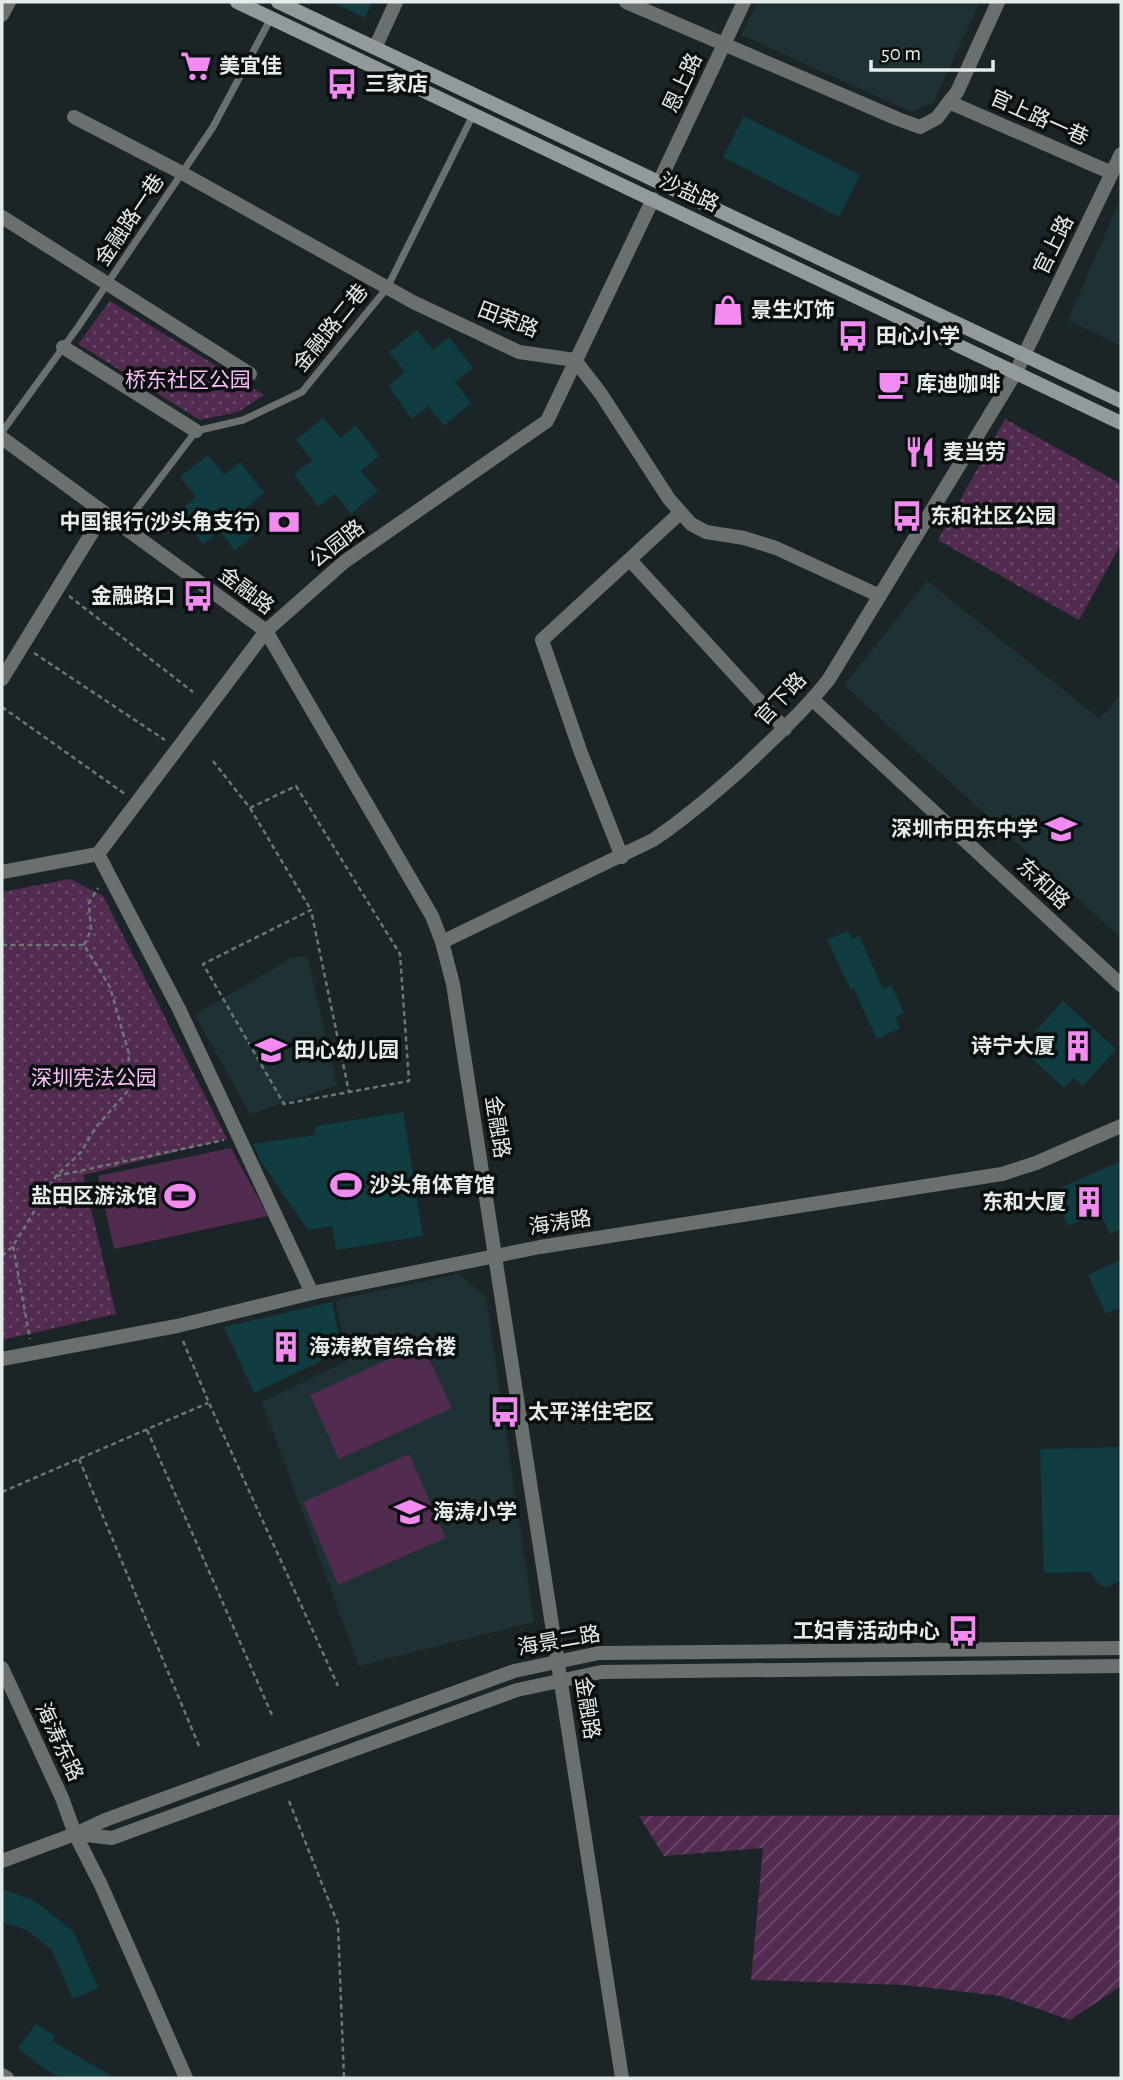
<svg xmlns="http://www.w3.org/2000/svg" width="1123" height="2080" viewBox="0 0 1123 2080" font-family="'Alegreya Sans','Noto Sans SC',sans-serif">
<defs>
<pattern id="grass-dots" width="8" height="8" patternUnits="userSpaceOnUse" patternTransform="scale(1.75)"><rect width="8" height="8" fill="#522b51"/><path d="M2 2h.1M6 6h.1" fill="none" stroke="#6b4a6a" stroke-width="1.8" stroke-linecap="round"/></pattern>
<pattern id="garden-furrows" width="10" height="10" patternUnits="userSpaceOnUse" patternTransform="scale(1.75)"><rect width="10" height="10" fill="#522b51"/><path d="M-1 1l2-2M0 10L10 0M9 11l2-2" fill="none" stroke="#6b4a6a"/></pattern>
</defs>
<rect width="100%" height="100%" fill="#1b2527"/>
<!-- built -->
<path fill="#1e3134" d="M758,2H980L933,103L912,112L741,35Z
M1121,197V346L1068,320Z
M927,581L1100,719L1121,694V938L844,685Z
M307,956L337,1085L250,1114L195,1015L291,958Z
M459,1274L486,1297L534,1622L359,1666L262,1402L347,1361L336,1300Z"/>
<!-- grass -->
<path fill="url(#grass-dots)" d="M110,301L264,395L238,412L200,420L78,344Z
M1005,419L1121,484V544L1079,620L938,540Z
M70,879L103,896L227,1139L83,1175L116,1314L2,1340V892Z"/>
<!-- garden -->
<path fill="url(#garden-furrows)" d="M1121,1815V1986L1070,2020L1001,1996L905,1985L751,1980L763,1848L664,1856L639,1816Z"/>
<!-- pitch -->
<path fill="#522b51" d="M231,1148L268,1216L114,1249L98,1176Z
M422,1344L452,1408L339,1459L310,1395Z
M409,1454L446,1538L338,1585L303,1502Z"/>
<!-- building -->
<path fill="#0f3d42" d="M332,2H372L365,18Z
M744,116L860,175L839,217L723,157Z
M417,330L433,350L449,337L473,368L455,382L471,403L444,426L428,406L412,419L388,386L405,372L389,352Z
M323,418L340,438L356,425L379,456L361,471L378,491L351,514L335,494L318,507L294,474L312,460L296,440Z
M208,455L224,475L240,462L264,493L246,508L262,528L235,551L220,531L203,545L179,512L196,497L180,477Z
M848,931L852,939L859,936L883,989L891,985L904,1013L895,1017L900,1028L877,1039L854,989L851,990L827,940Z
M1063,1001L1116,1049L1083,1086L1074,1078L1064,1088L1031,1058L1045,1043L1034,1033Z
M403,1112L423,1236L336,1250L332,1226L308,1230L260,1160L253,1144L315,1135L316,1126Z
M1121,1161V1229L1110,1234L1100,1212L1068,1226L1053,1191Z
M1121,1260V1307L1106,1314L1088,1275Z
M332,1302L340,1341L336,1342L340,1352L254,1393L224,1327Z
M1121,1447V1580L1108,1587L1101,1586L1095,1580L1091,1572L1044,1573L1040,1449Z
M2,1889L35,1901L74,1932L98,1988L73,1999L51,1949L27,1930L2,1922Z
M36,2024L55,2036L52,2041L115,2078H60L39,2065L18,2048Z"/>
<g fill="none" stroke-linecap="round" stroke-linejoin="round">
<!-- path -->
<path stroke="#6d7677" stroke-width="2.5" stroke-dasharray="5 3.5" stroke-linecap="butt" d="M69,596L193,692
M34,653L165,740
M2,707L125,794
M213,761L250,808L296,786L400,954L409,1081L284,1104L203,964L311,910L349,1092
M250,808L311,910
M2,945H84
M84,945L91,930L89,903L98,888
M56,1176L224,1140
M13,1246L30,1339
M2,1256L13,1246L56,1176L81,1152L96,1127L127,1092L129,1054L110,987L84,945
M183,1341L209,1403L338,1686
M147,1430L272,1715
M79,1459L199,1746
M2,1492L208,1403
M289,1801L338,1924L344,2078"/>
<!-- service -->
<path stroke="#6a6f70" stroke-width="7" d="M2,432L78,327L213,127L271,18
M123,527L196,431L243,420L302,392L387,288L473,115"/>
<!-- minor -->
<path stroke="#6a6f70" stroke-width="14" d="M626,2L898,119L920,127L937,118L949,102L1112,173
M375,48L396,2
M949,102L957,92L998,2
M74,117L182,173L413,302L519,352L575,360L601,394L669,499L691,524L706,532L744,538L776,548L880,596
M659,182L744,2
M2,217L250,374
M63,347L196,431
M2,438L266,631L432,916L442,942L453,984L622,2078
M630,560L785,729
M2,679L104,513
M812,699L1121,985
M98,854L179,1009L312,1293
M622,857L581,753L542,640L680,513
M2,872L98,854L266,631L344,562L547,421L653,199
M442,942L653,840C686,818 716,792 746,765C775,737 804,711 829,679L1016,372L1121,154
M75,1834L101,1885L186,2078
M2,2075L7,2078"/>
<!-- tertiary -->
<path stroke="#6a6f70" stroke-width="14" d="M2,15L9,2
M2,1359L177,1326L312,1293L540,1247L1002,1174L1036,1163L1121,1126
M2,1668L62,1798L75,1834
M77,1834L112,1838L517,1690L601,1672L1121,1666
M2,1861L75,1834L105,1820L514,1671L599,1653L1121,1648"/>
<!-- secondary -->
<path stroke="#929a9b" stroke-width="14" d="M237,2L1121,423
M278,2L1121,401"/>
</g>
<!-- icons -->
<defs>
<symbol id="supermarket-bare" viewBox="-9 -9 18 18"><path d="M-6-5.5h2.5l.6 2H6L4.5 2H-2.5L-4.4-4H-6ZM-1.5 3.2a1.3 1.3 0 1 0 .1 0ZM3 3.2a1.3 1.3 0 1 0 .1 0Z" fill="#f38af1" stroke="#090e0e" stroke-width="2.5" paint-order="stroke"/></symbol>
<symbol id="bus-bare" viewBox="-9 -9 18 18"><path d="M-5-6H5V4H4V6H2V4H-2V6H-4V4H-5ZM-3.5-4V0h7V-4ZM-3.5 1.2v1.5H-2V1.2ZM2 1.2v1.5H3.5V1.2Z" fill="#f38af1" stroke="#090e0e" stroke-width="2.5" paint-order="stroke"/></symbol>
<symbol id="shop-bare" viewBox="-9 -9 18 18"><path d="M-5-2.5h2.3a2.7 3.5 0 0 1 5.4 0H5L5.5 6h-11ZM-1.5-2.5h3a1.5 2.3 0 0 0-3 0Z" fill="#f38af1" stroke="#090e0e" stroke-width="2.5" paint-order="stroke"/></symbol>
<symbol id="cafe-bare" viewBox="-9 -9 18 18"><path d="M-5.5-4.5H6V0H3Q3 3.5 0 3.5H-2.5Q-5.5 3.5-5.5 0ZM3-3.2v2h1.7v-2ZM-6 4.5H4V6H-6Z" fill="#f38af1" stroke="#090e0e" stroke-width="2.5" paint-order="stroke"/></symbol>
<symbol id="restaurant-bare" viewBox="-9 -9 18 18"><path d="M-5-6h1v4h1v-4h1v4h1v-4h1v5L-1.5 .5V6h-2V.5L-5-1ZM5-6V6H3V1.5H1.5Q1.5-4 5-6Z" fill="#f38af1" stroke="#090e0e" stroke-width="2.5" paint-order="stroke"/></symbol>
<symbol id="bank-bare" viewBox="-9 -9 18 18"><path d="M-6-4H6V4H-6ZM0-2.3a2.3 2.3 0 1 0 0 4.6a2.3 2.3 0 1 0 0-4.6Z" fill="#f38af1" stroke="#090e0e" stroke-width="2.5" paint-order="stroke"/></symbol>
<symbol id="school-bare" viewBox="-9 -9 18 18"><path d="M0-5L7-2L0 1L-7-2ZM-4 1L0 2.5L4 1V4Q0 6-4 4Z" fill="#f38af1" stroke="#090e0e" stroke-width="2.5" paint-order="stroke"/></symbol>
<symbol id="building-bare" viewBox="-9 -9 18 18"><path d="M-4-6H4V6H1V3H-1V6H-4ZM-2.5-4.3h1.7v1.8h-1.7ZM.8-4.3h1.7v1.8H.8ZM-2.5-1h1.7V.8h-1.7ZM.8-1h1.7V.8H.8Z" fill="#f38af1" stroke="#090e0e" stroke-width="2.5" paint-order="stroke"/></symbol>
<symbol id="stadium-bare" viewBox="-9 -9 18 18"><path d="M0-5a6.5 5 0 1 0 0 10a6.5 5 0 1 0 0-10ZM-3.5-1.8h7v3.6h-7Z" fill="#f38af1" stroke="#090e0e" stroke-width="2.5" paint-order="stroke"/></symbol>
</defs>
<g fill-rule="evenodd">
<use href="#supermarket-bare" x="174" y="44" width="44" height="44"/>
<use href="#bus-bare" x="320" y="62" width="44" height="44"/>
<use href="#shop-bare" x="706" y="288" width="44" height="44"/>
<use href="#bus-bare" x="831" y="314" width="44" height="44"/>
<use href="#cafe-bare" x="871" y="362" width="44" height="44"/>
<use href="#restaurant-bare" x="898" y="430" width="44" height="44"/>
<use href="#bus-bare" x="885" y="494" width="44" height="44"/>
<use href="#bank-bare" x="262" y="500" width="44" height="44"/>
<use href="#bus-bare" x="176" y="574" width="44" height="44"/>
<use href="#school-bare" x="1039" y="807" width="44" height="44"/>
<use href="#building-bare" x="1056" y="1024" width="44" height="44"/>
<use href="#school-bare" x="249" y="1028" width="44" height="44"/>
<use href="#stadium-bare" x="324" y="1163" width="44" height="44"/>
<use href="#stadium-bare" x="158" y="1174" width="44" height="44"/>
<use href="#building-bare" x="1067" y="1180" width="44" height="44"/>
<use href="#building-bare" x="264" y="1325" width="44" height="44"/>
<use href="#bus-bare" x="483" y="1390" width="44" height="44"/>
<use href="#school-bare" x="388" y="1490" width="44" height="44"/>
<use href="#bus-bare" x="941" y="1609" width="44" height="44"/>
</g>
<g text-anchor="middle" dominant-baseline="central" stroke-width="7" stroke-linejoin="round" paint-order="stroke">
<!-- poi labels -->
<g font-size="21" font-weight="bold" fill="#e4ebeb" stroke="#090e0e" text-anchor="start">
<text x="219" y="66">美宜佳</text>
<text x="365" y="84">三家店</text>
<text x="751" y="310">景生灯饰</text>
<text x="876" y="336">田心小学</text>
<text x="916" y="384">库迪咖啡</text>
<text x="943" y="452">麦当劳</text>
<text x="930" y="516">东和社区公园</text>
<text x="261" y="522" text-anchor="end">中国银行(沙头角支行)</text>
<text x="175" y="596" text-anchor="end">金融路口</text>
<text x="1038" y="829" text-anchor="end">深圳市田东中学</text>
<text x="1055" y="1046" text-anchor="end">诗宁大厦</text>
<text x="294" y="1050">田心幼儿园</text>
<text x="369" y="1185">沙头角体育馆</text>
<text x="157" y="1196" text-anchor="end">盐田区游泳馆</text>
<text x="1066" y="1202" text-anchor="end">东和大厦</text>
<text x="309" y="1347">海涛教育综合楼</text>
<text x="528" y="1412">太平洋住宅区</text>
<text x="433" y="1512">海涛小学</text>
<text x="940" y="1631" text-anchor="end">工妇青活动中心</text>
</g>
<!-- street labels -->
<g font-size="21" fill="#e4ebeb" stroke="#090e0e">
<text transform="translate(683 83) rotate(-65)">恩上路</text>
<text transform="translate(1039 118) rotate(24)">官上路一巷</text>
<text transform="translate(689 193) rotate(25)">沙盐路</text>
<text transform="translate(130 220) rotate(-56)">金融路一巷</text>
<text transform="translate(1054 245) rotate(-64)">官上路</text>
<text transform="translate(508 320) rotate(21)">田荣路</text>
<text transform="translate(331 328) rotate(-51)">金融路二巷</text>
<text transform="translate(337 544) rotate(-38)">公园路</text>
<text transform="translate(246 591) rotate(37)">金融路</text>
<text transform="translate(781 699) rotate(-47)">官下路</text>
<text transform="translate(1043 884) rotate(43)">东和路</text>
<text transform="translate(497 1127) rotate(81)">金融路</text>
<text transform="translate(560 1223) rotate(-9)">海涛路</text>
<text transform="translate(559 1641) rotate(-10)">海景二路</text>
<text transform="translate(587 1708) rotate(81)">金融路</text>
<text transform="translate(59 1742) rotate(65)">海涛东路</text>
</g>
<!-- park labels -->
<g font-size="21" fill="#ffbcfc" stroke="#090e0e">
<text x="188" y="380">桥东社区公园</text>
<text x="94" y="1078">深圳宪法公园</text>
</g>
</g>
<!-- border -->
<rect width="1123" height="2080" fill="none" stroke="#e4ebeb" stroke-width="7"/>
<!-- scale -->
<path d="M871 60v10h122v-10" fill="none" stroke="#e4ebeb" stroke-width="3.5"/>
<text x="881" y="60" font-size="21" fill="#e4ebeb" stroke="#090e0e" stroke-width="5" paint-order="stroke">50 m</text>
</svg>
